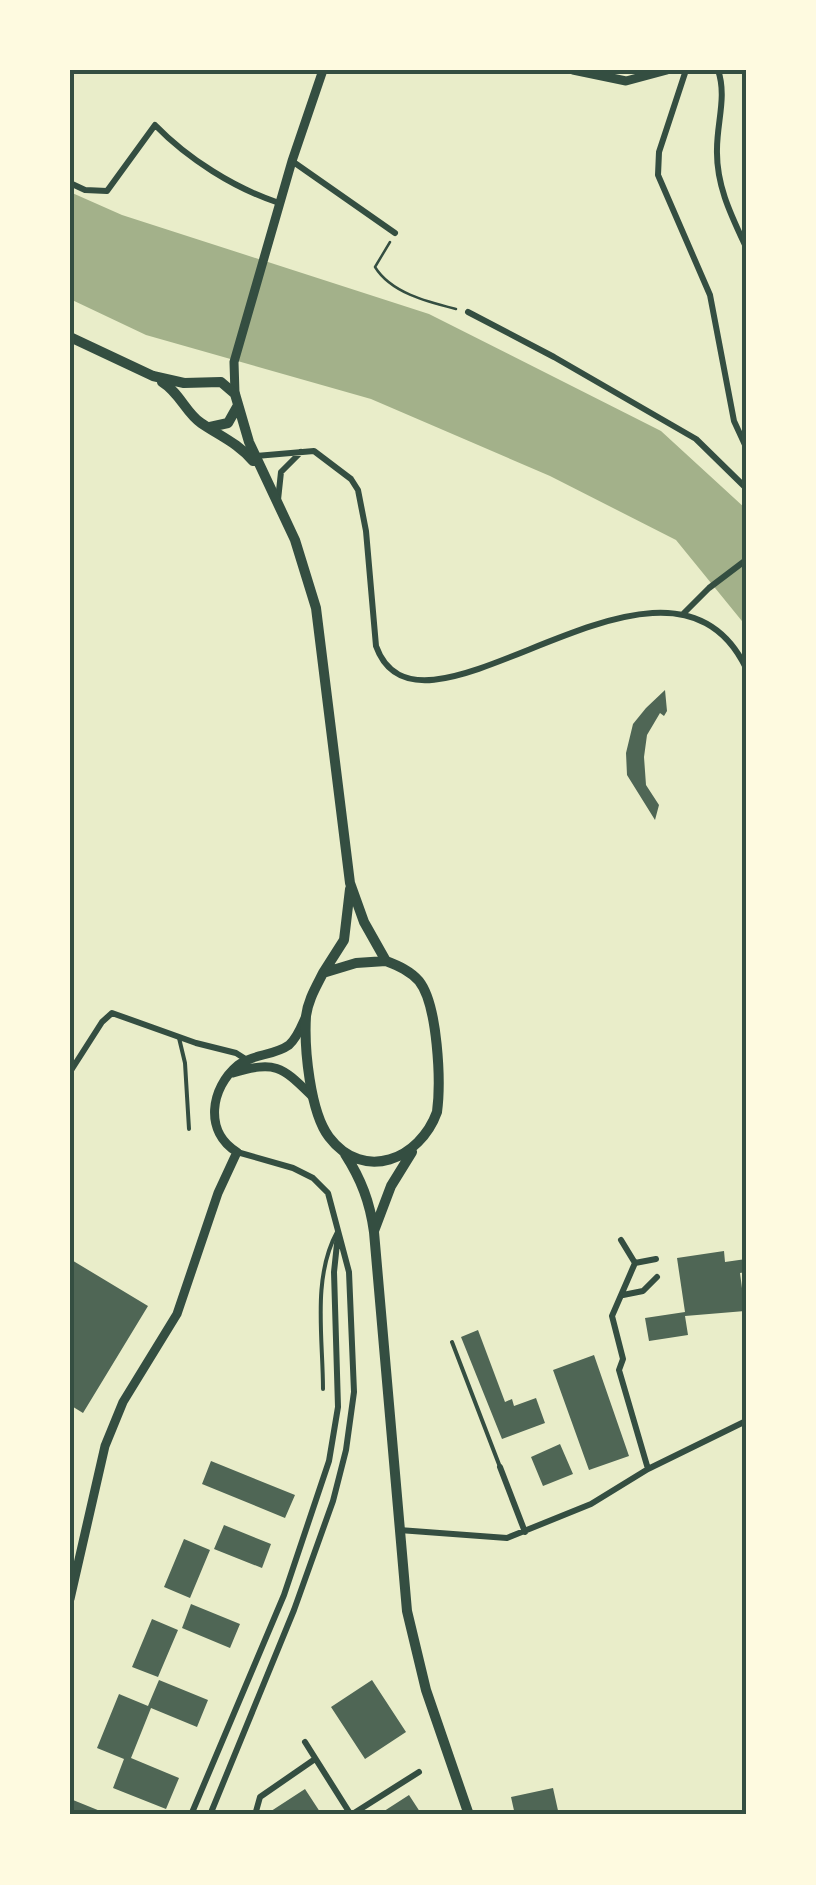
<svg xmlns="http://www.w3.org/2000/svg" width="816" height="1885" viewBox="0 0 816 1885" font-family="Jost,sans-serif">
<rect width="100%" height="100%" fill="#e9edc9"/>
<!-- water -->
<path fill="#a3b18a" d="M70,192L122,215L429,314L661,431L746,509V626L676,540L550,476L371,399L146,335L70,299Z"/>
<!-- building -->
<path fill="#4f6655" d="M665,690L667,711L664,716L660,713L647,735L644,757L646,785L659,805L655,820L627,775L626,753L633,724L646,708Z
M724,1251L725,1262L746,1259V1272L740,1273L745,1311L685,1316L688,1335L649,1341L645,1318L685,1312L677,1258Z
M70,1259L148,1306L83,1413L70,1405Z
M478,1330L505,1402L512,1399L514,1406L536,1398L545,1423L502,1439L461,1337Z
M594,1355L629,1456L589,1470L553,1370Z
M560,1444L573,1474L543,1486L531,1457Z
M211,1461L295,1495L285,1518L202,1484Z
M224,1525L271,1544L262,1568L214,1549Z
M184,1539L210,1550L190,1598L164,1587Z
M191,1604L240,1624L230,1648L182,1628Z
M152,1619L178,1630L158,1677L132,1667Z
M159,1680L208,1700L197,1727L151,1708L131,1758L179,1778L166,1809L113,1788L124,1759L97,1748L119,1694L148,1706Z
M372,1680L406,1732L365,1759L331,1707Z
M553,1788L559,1815H515L511,1797Z
M305,1789L322,1815H265Z
M409,1795L422,1815H378Z
M73,1800L110,1815H70Z"/>
<g fill="none" stroke-linecap="round" stroke-linejoin="round">
<!-- path -->
<path stroke="#344e41" stroke-width="2.5" d="M390,242L375,267C391,293 428,302 456,309"/>
<!-- service -->
<path stroke="#344e41" stroke-width="4" d="M179,1038L185,1063L189,1129
M452,1342L500,1467
M323,1389C323,1338 312,1278 337,1232"/>
<!-- minor -->
<path stroke="#344e41" stroke-width="6" d="M686,70L659,152L658,175L710,295L734,421L746,447
M718,70C727,96 717,122 717,149C716,185 731,215 746,247
M292,161L395,233
M70,183L85,190L107,191L155,125C188,159 234,188 279,203
M468,312L554,357L696,439L746,488
M256,456L314,451L351,479L358,490L366,531L376,646C420,770 667,504 746,668
M278,500L281,472L301,452
M684,613L709,588L746,560
M70,1072L102,1022L112,1013L196,1043L236,1053L247,1060
M621,1240L635,1263
M635,1263L612,1316L623,1359L619,1370L648,1469
M635,1263L656,1259
M623,1295L643,1291L657,1277
M500,1467L525,1532
M399,1530L507,1538L591,1504L648,1469L746,1421
M305,1742L351,1815L419,1772
M191,1815L284,1595L329,1461L338,1407L334,1272L338,1234
M210,1815L294,1610L333,1501L346,1450L354,1392L349,1272L328,1193L313,1178L293,1168L237,1152
M255,1815L260,1797L315,1759"/>
<!-- tertiary -->
<path stroke="#344e41" stroke-width="9" d="M573,70L626,81L667,70
M235,394L234,362L292,161L323,70
M233,1073C277,1060 282,1067 313,1097
M70,1599L105,1446L123,1402L177,1314L218,1193L237,1152C204,1132 210,1088 238,1065C252,1054 274,1056 289,1045C297,1038 301,1027 305,1018"/>
<!-- secondary -->
<path stroke="#344e41" stroke-width="10" d="M70,337L153,376L184,383L221,382L235,394L249,442L295,540L316,608L350,883L364,922L386,961
M162,382C180,393 186,413 201,423C220,436 238,443 253,461
M210,427L228,423L237,407
M386,961C399,966 410,971 419,981C438,1005 441,1082 437,1112C420,1159 364,1183 329,1137C310,1112 304,1048 306,1016C308,1000 316,987 323,973L356,963Z
M323,973L344,940L350,889
M345,1154C361,1179 370,1202 374,1232L407,1611L426,1690L469,1815
M374,1231L391,1186L412,1152"/>
</g>
<!-- border -->
<rect width="816" height="1885" fill="none" stroke="#fefae0" stroke-width="145"/>
<rect x="72" y="72" width="672" height="1740" fill="none" stroke="#344e41" stroke-width="4"/>
</svg>
